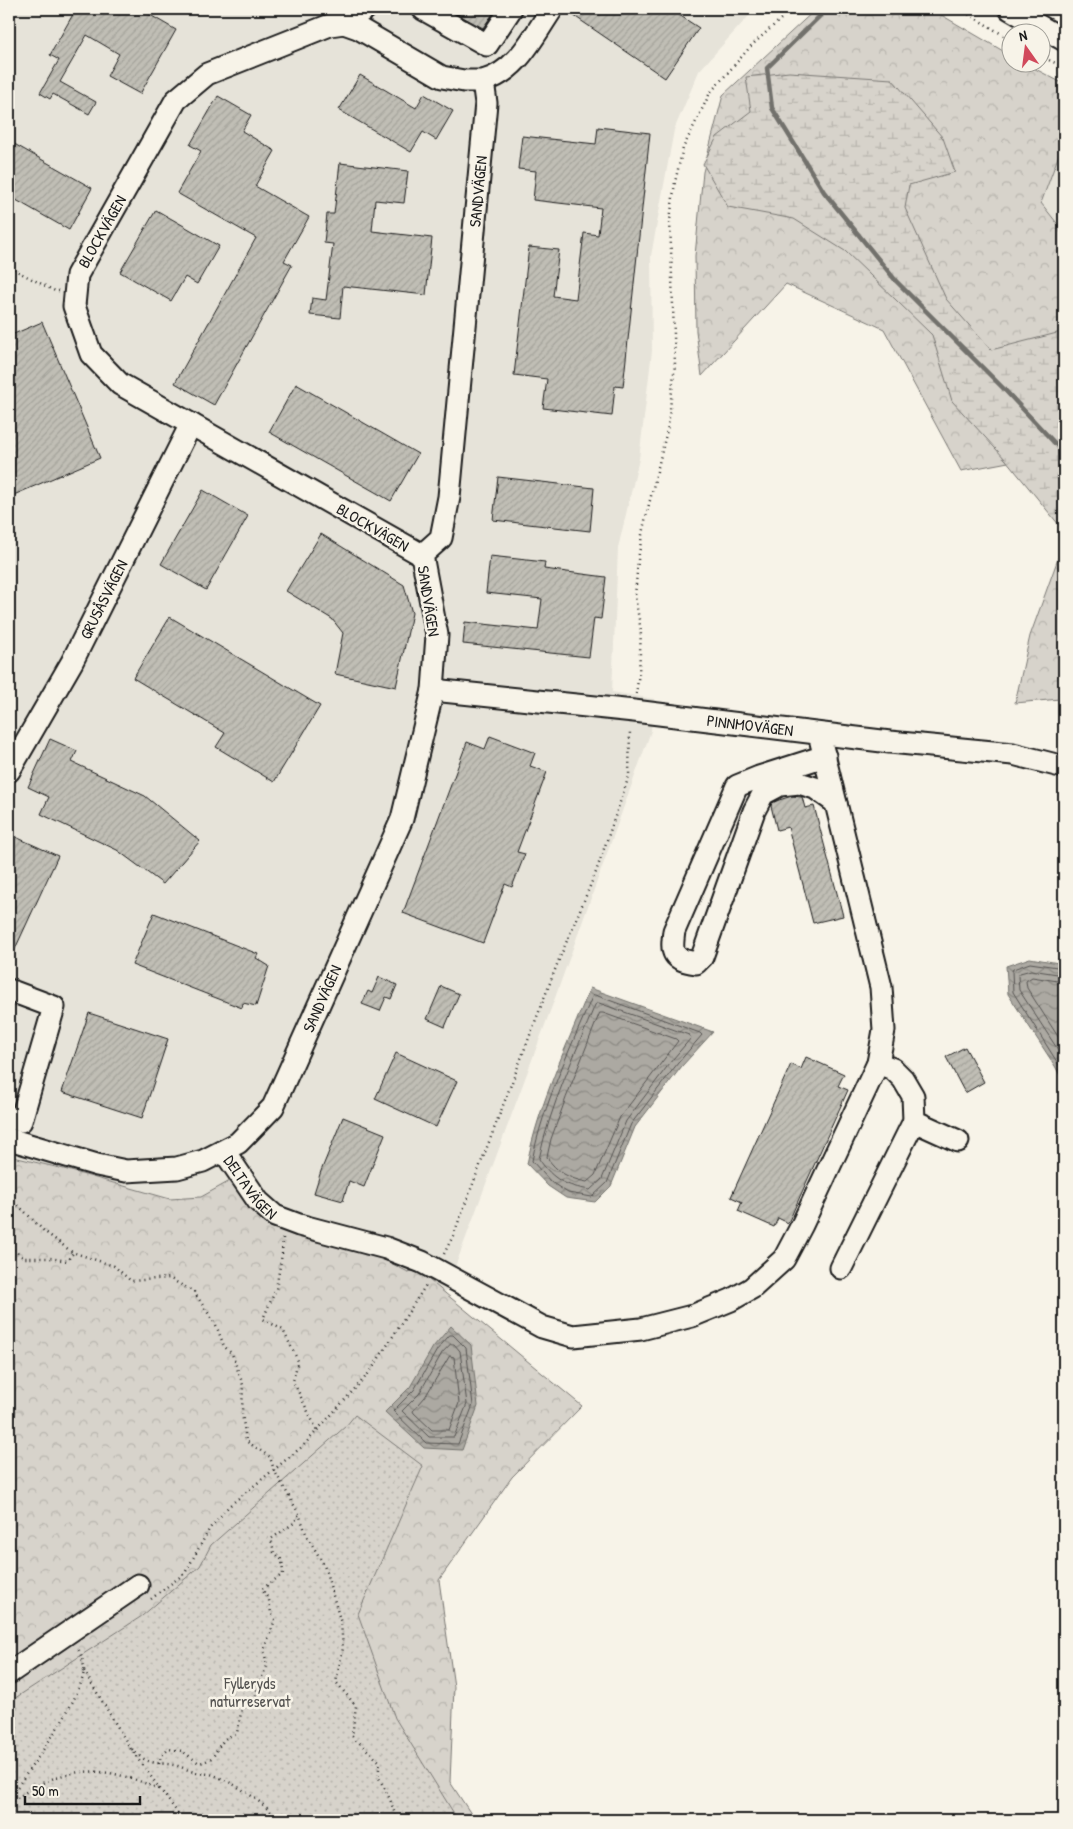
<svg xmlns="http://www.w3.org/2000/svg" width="1073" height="1829" viewBox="0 0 1073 1829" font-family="'Patrick Hand',sans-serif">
<defs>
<pattern id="forest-crowns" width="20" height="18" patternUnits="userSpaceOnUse" patternTransform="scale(1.25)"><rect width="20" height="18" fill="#d7d3cb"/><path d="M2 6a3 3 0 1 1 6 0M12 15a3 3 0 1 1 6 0" fill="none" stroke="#b8b5ae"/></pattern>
<pattern id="wetland-marsh" width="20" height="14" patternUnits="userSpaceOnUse" patternTransform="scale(1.25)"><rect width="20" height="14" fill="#d7d3cb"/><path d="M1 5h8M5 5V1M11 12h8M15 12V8" fill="none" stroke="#b8b5ae"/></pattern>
<pattern id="park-dots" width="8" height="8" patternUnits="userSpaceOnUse" patternTransform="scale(1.25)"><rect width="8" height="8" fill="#d7d3cb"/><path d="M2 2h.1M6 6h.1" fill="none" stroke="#b8b5ae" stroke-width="1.8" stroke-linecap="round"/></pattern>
<pattern id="water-waves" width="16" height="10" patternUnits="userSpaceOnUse" patternTransform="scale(1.25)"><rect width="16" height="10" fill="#aca9a2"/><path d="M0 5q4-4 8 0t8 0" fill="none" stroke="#8b8983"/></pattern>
<pattern id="building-hatch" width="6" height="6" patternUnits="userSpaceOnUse" patternTransform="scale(1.25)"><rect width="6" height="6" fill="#c0beb5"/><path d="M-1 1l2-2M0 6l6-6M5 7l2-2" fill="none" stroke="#a4a39b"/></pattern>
</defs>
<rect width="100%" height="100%" fill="#f7f3e8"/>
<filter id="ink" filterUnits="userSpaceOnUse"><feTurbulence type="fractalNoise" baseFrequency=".02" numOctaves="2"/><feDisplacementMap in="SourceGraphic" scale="10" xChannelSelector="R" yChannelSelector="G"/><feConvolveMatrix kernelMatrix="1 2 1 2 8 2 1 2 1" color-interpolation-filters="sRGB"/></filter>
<g filter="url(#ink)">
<!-- built -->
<path fill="#e6e3d9" d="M14,9H755L699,71L674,130L651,256L652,351L639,459L618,548L612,692L654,699L651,731L555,998L445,1294L408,1272L201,1197L170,1199L64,1169L9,1156V18Z
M1064,141V232L1041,203Z"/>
<!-- forest -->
<path fill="url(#forest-crowns)" stroke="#7a7874" d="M816,9H931L1010,55V62L1024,63L1064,84V141L1041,203L1064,232V531L1024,459L961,471L884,329L786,284L702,376L696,331L695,256L703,172L723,95Z
M1064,542V706L1060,699L1015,703L1030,636Z
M9,1156L64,1169L170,1199L201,1197L230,1181L258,1215L379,1257L408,1272L417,1270L582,1406L512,1477L439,1580L454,1687L450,1782L475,1820H9Z"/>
<!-- wetland -->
<path fill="url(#wetland-marsh)" stroke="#7a7874" d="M789,72L892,79L943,138L955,172L909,185L905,208L946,299L991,350L1061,332L1064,335V531L1006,460L952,401L932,335L896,300L845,251L794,219L728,207L703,164L717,137L751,111L746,77Z"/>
<!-- park -->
<path fill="url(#park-dots)" stroke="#7a7874" d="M355,1415L423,1466L358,1614L395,1718L458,1820H9V1702L142,1616L200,1566L211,1545L346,1426Z"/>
<!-- water -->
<path fill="url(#water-waves)" stroke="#72716c" d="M1030,958L1064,964V1083L1055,1066L1008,994L1006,966Z
M590,988L713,1032L682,1066L635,1127L611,1186L595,1202L566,1198L548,1186L527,1164C539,1103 567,1046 590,988Z
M451,1326L471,1345L478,1406L462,1450L424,1448L385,1412L410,1387L433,1347Z"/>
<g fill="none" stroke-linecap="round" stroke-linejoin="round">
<!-- shore -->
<path stroke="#565452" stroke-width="1" d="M1064,968L1030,963L1013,969L1012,971L1013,992L1064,1073
M1064,975L1031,970L1020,973L1018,976L1019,990L1064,1059
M1064,982L1032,977L1026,981L1027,988L1064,1046
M595,995L700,1033L702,1035L678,1063L631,1124L607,1183L592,1197L568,1193L551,1182L532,1161C543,1104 570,1050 592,997Z
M599,1003L689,1035L691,1038L673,1059L626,1121L602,1179L590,1190C566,1186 553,1180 539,1159C550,1106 575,1055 595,1005Z
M600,1013H603L676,1039L678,1041L620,1117L595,1175L587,1182C570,1179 556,1172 547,1157L551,1139L566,1098Z
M450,1335H453L466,1348L473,1405L458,1444L426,1443L393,1411L414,1390L437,1350Z
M451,1344H454L460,1351L467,1404L454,1437H429L402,1411L419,1394L442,1353Z
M450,1356L454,1357L459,1403L449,1430H432L414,1413L413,1411L425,1397Z"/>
<!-- stream -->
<path stroke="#72716c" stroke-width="4.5" d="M820,16L767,68L772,108L824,192L896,281L1003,388L1064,453"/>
</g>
<!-- building -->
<path fill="url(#building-hatch)" stroke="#1c1c1c" d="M76,9H147L145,12L176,30L140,94L107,76L119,54L87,35L60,82L96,102L89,114L53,94L50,99L40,93L59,60L50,55Z
M448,9H496L483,28Z
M564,9H670L699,28L665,78Z
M360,75L416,108L424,94L453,111L436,140L423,132L411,152L339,110Z
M218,96L251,115L242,131L275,151L255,186L309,217L284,261L292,265L214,405L175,383L256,238L177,193L201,151L190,145Z
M598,127L650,133L623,387L615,386L612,416L543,408L547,379L514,375L529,247L559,250L553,296L576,299L584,233L598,235L601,208L533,200L536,171L518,169L522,136L596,144Z
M9,141L92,188L69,230L9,196Z
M340,163L408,171L404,203L375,200L372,231L432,238L426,295L343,286L340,318L310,315L312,298L326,300L333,244L324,243L327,214H334Z
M156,210L219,246L197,284L185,277L171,301L120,272Z
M42,322L100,458L9,497V336Z
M296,384L418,454L391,501L269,432Z
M498,477L594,488L590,531L493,520Z
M203,490L248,516L206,590L161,564Z
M321,534L404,585L412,613L396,687L335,674L343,633L332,619L286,591Z
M490,556L545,562L544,569L606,577L601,619L594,618L589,657L463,644L465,622L538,630L542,599L486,593Z
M170,617L320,706L274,782L216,747L225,733L133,678Z
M490,736L535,753L530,766L547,772L517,852L525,854L512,887L505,884L483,943L403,913L467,742L485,749Z
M50,739L77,751L72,762L145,796L200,841L163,884L117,850L41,814L49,797L28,787Z
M792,796L802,797L805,808L814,806L843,916L813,923L788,827L777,830L771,806L772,803L779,800Z
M9,834L58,856L9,962Z
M154,913L258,954L256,958L269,966L256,1006L243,1003L242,1008L132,965Z
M379,977L397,985L391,999L386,997L380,1011L362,1004L368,991L372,993Z
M441,986L459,994L445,1027L427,1019Z
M89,1013L168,1039L142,1118L62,1092Z
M965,1047L984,1082L965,1093L946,1057Z
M396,1053L457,1081L436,1127L375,1099Z
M806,1057L844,1074L838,1086L848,1090L788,1223L778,1218L774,1227L738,1211L742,1202L731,1197L791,1064L801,1069Z
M343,1117L385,1134L364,1187L349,1181L343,1201L314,1193L321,1171Z"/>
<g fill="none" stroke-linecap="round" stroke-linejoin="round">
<defs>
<g id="minor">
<path d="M423,9L487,45L511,9"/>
<path d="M1010,9L1064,40"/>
<path d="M344,23L365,9"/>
<path id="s1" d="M422,555L120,384L91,354L74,306L77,275L176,100L207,74L330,25L344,23L358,28L442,77L464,81H483"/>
<path id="s2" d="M433,690L634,711L890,742L1013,754L1064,767"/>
<path d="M825,756L759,777L737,786L674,931C671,954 672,959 696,963L702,957L754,811L763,794L780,785L799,783L815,788L836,803"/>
<path id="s3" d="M9,771L72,662L191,424"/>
<path d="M9,990L54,1007L21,1121L9,1117"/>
<path d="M878,1063L893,1069L903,1079L913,1096L914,1121L958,1141"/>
<path id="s4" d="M9,1139L97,1165L126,1171L177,1168L203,1161L238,1143L273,1107L402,819L433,690L437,635L422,555L441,538L449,497L486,103L483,81C517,72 533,37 552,9"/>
<path id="s5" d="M224,1151L258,1201L275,1216L299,1225L386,1248L422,1262L542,1327L573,1336L641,1329L692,1316L731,1300L752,1288L784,1259L802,1225L878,1063L884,1030L881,987L819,734"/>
<path d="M841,1268L914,1121"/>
<path d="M9,1673L138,1585"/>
</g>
</defs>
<!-- minor casing -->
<use href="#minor" stroke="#1c1c1c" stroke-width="25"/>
<!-- path -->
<path stroke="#1c1c1c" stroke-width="2.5" stroke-dasharray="1 4" stroke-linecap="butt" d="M960,9L1010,39
M1040,56L1064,67
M9,267L55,291H59
M636,694L639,673L641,631L635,596L638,560L643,529L668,426L675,364L670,220L675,182L683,148L710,93L751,46L792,9
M9,1203H16L44,1231L72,1252L114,1266L131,1281L169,1278L194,1292L216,1325L224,1346L232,1354L243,1385L242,1413L246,1441L270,1457L274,1470L299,1514L307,1536L324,1565L341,1623L343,1648L336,1682L356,1706L352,1736L380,1762L378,1776L390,1799L397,1820
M283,1238L282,1254L276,1289L263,1319L283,1330L298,1361L293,1381L317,1430
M9,1247L24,1258H50L67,1261L74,1252
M444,1254L453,1236L558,962L596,872L629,776L630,729
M151,1599L185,1573L210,1528L229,1506L303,1446L370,1372L426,1285
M84,1671L132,1751L183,1820
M132,1749C148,1767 158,1761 178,1766C184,1768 190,1771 197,1773C203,1774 210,1773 216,1776C240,1786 261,1801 279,1820
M159,1764L161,1756L169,1749L182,1751L199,1763C217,1759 213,1753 223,1741C226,1737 233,1735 237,1733L242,1708L254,1704L258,1685L267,1666L264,1650L275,1620L271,1613L269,1600L262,1589L283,1574L282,1560L274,1552L271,1539L294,1523L299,1514
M9,1799C27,1772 82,1700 84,1670C84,1663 81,1655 78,1648
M9,1804C61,1764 102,1763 161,1790"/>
<!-- minor -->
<use href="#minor" stroke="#f7f3e8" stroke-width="21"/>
</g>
</g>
<g text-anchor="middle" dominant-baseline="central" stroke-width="5" stroke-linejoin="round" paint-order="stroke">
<!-- street labels -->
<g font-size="16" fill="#1c1c1c" stroke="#f7f3e8">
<text stroke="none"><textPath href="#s4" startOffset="1248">SANDVÄGEN</textPath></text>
<text stroke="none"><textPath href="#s1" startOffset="521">BLOCKVÄGEN</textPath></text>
<text transform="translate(373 527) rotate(30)">BLOCKVÄGEN</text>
<text stroke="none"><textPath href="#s3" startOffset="196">GRUSÅSVÄGEN</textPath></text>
<text transform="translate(429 601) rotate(81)">SANDVÄGEN</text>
<text stroke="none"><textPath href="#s2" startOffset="319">PINNMOVÄGEN</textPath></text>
<text stroke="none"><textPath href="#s4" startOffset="408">SANDVÄGEN</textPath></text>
<text stroke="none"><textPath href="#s5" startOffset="45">DELTAVÄGEN</textPath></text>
</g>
<!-- park labels -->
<g font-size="16" fill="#545351" stroke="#f7f3e8">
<text x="250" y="1683">Fylleryds<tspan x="250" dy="18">naturreservat</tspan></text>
</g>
</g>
<!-- margin -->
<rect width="1073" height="1829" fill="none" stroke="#f7f3e8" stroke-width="30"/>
<rect x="15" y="15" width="1043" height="1799" fill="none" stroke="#1c1c1c" stroke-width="2" filter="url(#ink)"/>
<!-- north arrow -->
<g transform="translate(1026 48) rotate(346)"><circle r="24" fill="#f7f3e8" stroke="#9f9d96"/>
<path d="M0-4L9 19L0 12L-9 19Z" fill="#d1495b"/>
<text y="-8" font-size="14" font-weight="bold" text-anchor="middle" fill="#1c1c1c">N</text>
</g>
<!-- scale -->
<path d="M25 1796v8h115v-8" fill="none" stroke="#1c1c1c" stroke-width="2.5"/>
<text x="32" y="1796" font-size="15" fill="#1c1c1c" stroke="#f7f3e8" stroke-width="4" paint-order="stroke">50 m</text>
</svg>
